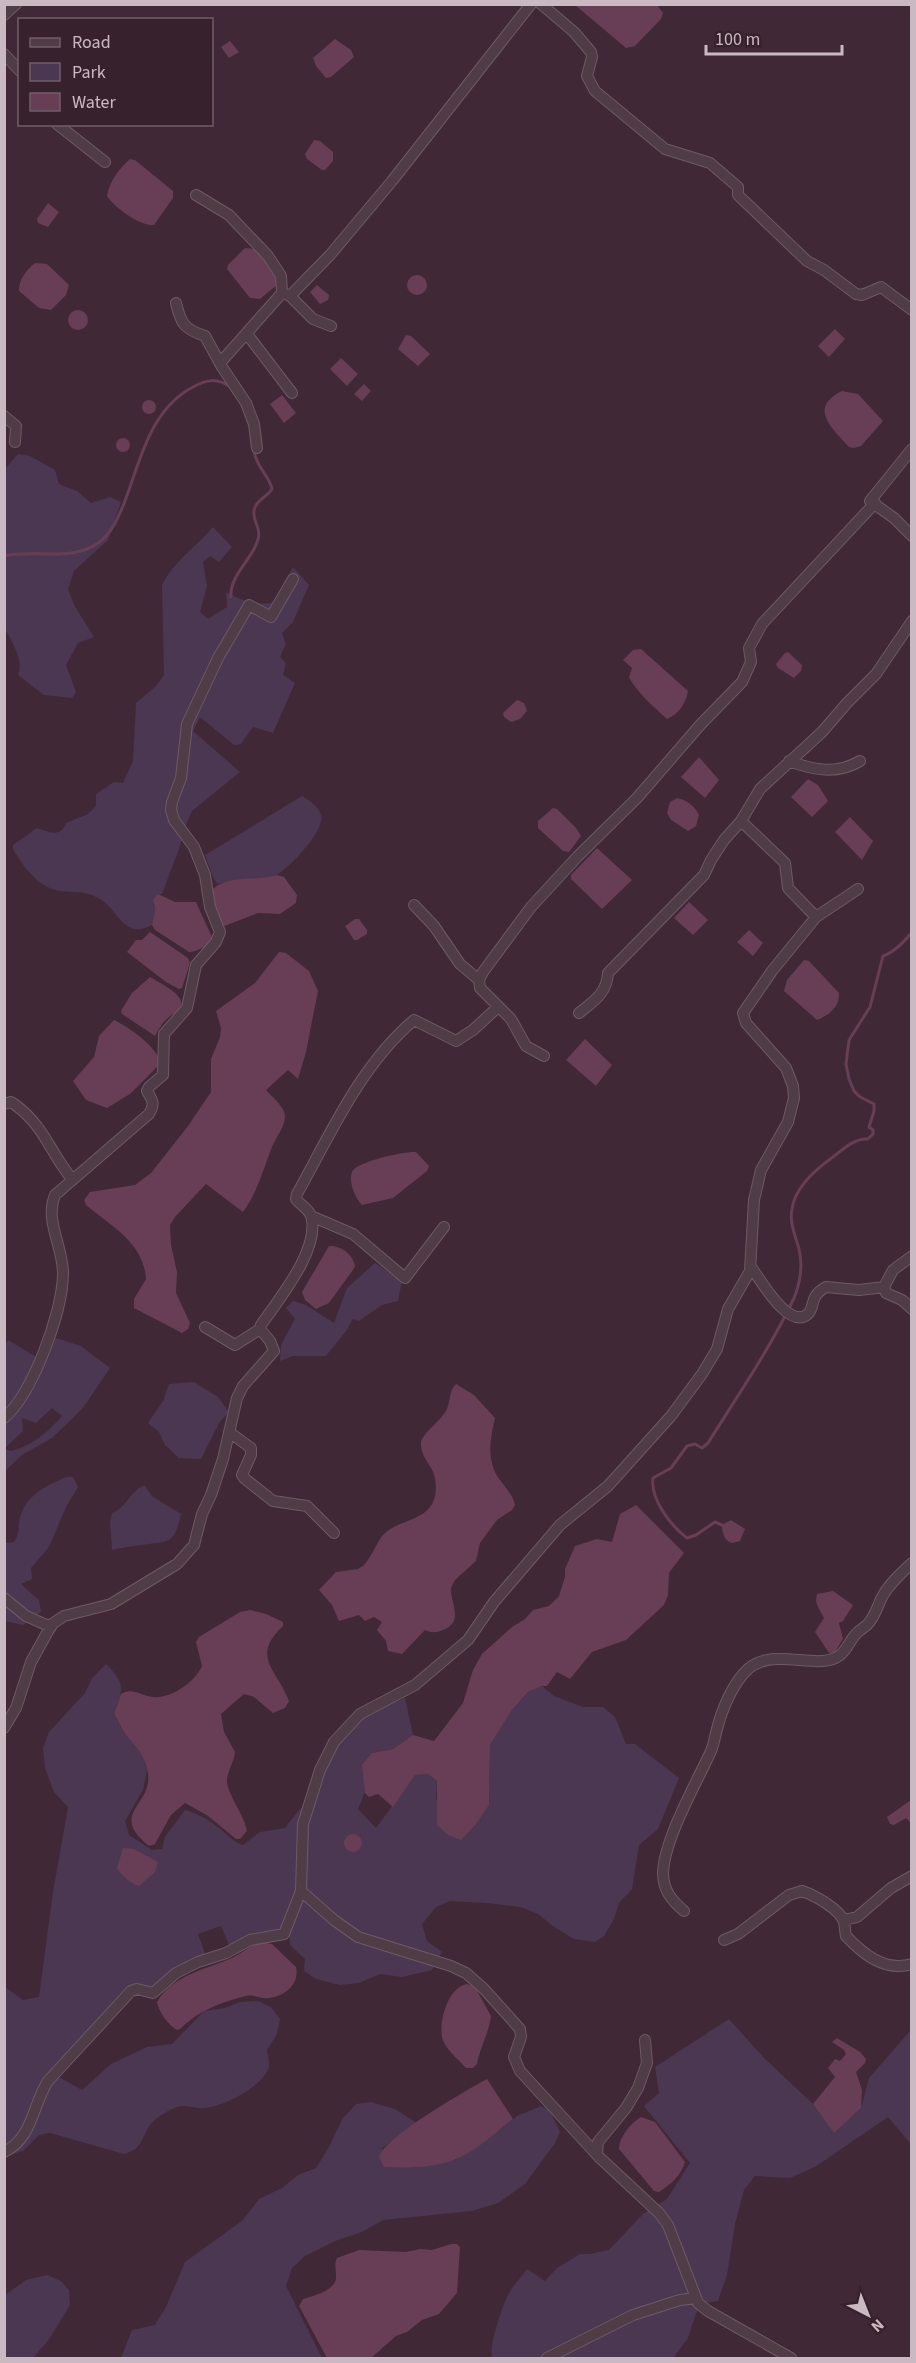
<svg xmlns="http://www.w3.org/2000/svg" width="916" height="2363" viewBox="0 0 916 2363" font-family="'Source Sans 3',sans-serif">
<rect width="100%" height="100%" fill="#402836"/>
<!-- green -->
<path fill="#4b3751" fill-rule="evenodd" d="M18,454L30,456L55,470L59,484L77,491L91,503L110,497L121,502L108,540L74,571L68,589L74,605L94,637L78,643L66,665L76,692L72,698L44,695L18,675C24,661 12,641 5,629V469Z
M213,527L232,547L219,562L210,556L203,562L207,586L200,612L208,619L227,607L226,592C247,604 265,607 287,599V578L293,567L309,585L293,622L282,633L286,644L280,657L286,663L283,675L295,683L273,733L253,727L241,744L234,745L200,717L193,731L240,772L192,811L184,829L180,846L162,894H158L153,904L155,909L152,925C122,941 119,907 96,897C84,890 73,893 60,891C37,887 24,867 13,849V845L37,828C48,832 61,838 66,823L88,814L96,806V794L114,782L123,783L133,761L136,703L156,686L164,675L162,585C173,562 196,547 213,527Z
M302,796C309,800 318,806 321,815C326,830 287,871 274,876C256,882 237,877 218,884L214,879L205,855Z
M375,1263L402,1281L398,1301L382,1305L359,1321L353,1319L346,1331L326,1356H293L280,1361L281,1345L295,1319L286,1308L293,1301L306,1305L334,1323L347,1288Z
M56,1338L81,1346L110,1368L83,1408L52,1438L22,1455L5,1471L4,1346L8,1340L36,1357ZM52,1408L62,1416C48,1432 31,1447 10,1451L5,1448L23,1431L22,1418L36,1423Z
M194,1382L218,1397L229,1412L219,1423L201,1459L179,1458L165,1445L159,1432L148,1423L163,1401L169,1384Z
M66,1477H73L78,1487L66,1507L49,1547L31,1568L32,1579L21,1584L39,1600L41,1612L23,1625L5,1621V1543L14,1542C21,1532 17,1524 21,1514C28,1494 48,1485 66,1477Z
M144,1485L152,1496L181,1514C174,1546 168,1541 141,1545C131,1546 121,1548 112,1550L110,1522L112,1513C126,1508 130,1492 144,1485Z
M106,1664C126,1684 123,1689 114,1714L124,1733L140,1749L147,1770L143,1790L125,1821L129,1835L152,1850L162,1849L165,1837L185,1810C198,1813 209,1820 219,1828C227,1834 233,1842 243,1845L260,1832L285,1828L299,1810L318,1795L327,1764L343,1737L368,1714L405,1698L413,1735L393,1749L372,1753L364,1781L365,1792L358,1809L376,1828L415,1775L428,1774L437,1781L436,1800L489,1805L490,1745L512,1710L528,1692L542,1686L554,1696L583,1707H603L615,1717L626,1744H635L679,1778L658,1829L639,1845L632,1889L619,1903L614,1919L604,1936L595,1942L574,1939L553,1926L538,1914L521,1907L487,1903L450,1901L436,1907L422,1924L427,1941L442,1952L432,1970L402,1977L380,1974L359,1983L340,1985L316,1979L304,1971L305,1959L290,1945L289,1934L230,1947L221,1926L198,1934L206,1956L155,1986H139L52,2073L82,2090L111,2064L147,2047L172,2044L204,2011L225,2008L240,2002L258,2001L271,2007L280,2019L277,2034L267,2050C268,2057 271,2066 267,2072C257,2089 223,2107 204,2108C195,2109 185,2104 177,2107C170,2109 154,2119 150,2125C141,2138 143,2149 124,2154L50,2133L39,2135L23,2151L5,2156V1987L23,2000L39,1997L53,1892L68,1807L54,1792L45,1768L43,1748L49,1732L85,1693L92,1678Z
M729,2019L764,2058L813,2104L834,2132L861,2108L869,2078L911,2030V2144L888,2117L815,2167L790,2178L755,2176L744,2190L735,2224L727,2275L718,2301L705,2303L696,2313L688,2338L673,2358H492C489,2346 501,2310 507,2297C511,2287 521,2278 527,2269L545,2281L557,2268L580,2254H589L609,2250L643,2214L667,2199L690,2163L644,2106L659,2093L655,2067Z
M371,2102L395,2109L417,2123L381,2149L455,2160L480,2145L517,2116L541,2106L550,2111L560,2132L555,2143L525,2184L498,2203L472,2211L383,2220L362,2232L335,2241L305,2256L292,2268L286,2286L322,2358H121L132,2330L155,2325L166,2307L185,2262L243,2220L259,2199L282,2188L298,2175L316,2168L329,2147L343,2118L356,2104Z
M47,2275L61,2281L69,2290L70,2305L50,2338L33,2358H5V2295L26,2280Z"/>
<!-- water -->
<path fill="#673e55" d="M575,5H657L663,13L661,19L635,46L626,48Z
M335,39L351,50L354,57L331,77L326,78L316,66L313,58Z
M230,41L239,52L229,58L221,47Z
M314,140L320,141L333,152V161L325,170H322L307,159L305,154Z
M130,159L135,160L173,191V198L154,225C141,227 114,207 107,196C110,180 119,169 130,159Z
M48,203L59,212L48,227L38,223L37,219Z
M245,248L256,249L278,279L277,285L260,299L250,298L227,269L228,265Z
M35,263L47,264L69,285L66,295L51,310L39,308L19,291C18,281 27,269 35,263Z
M407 285a10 10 0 1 1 20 0a10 10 0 1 1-20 0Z
M317,285L329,295L328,300L320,304L310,292Z
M68 320a10 10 0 1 1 20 0a10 10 0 1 1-20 0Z
M835,329L845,339L829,357L818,346Z
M406,335L411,336L430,354L418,366L398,349Z
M341,358L358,374L347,386L330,369Z
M364,384L371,391L362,401L354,394Z
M842,391L858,394L883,421L861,446L854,448L849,447C833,429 807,408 842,391Z
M282,395L296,413L284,423L270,404Z
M142 407a7 7 0 1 1 14 0a7 7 0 1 1-14 0Z
M116 445a7 7 0 1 1 14 0a7 7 0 1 1-14 0Z
M641,649L688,691C686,703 679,714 667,719C653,706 638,694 629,677L632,668L623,660L633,650Z
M788,652L802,665L801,671L794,678L778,668L776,664L785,653Z
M517,700L524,703L527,711L520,719L511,722L504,717L503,713Z
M699,757L719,780L705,798L681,777Z
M808,779L818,785L828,801L812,817L791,797Z
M677,798C687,800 695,806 699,815L696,826L688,831L671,820L667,813L670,802Z
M553,808L557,809L576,828L581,836L569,852L563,851L538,828V821Z
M850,817L873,841L862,860L835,832Z
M597,848L632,880L602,909L571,879V875Z
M277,875L284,877L297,895L296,903L280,914L258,913L222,927L210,892C226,873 255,882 277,875Z
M158,894L175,902H196L211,935L212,940C206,946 198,952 189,952L155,930L152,925L155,909L153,900Z
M689,902L708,920L693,935L674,918Z
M355,919H359L367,930V934L357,940H354L345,926Z
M749,930L763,943L753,956L737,942Z
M150,932L188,958L190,963L182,988L179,989L166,982L127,952L136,940H142Z
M279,952L286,953L309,971L318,991L306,1052L298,1079L288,1070L266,1090C272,1097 285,1107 285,1116C285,1127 276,1137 272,1147C263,1169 258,1192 243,1212L206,1184L175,1217L170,1225L171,1245L177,1272L176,1293L190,1323L188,1329L182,1333L134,1308V1299L146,1279C144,1243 111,1226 86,1205L84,1200L90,1192L135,1185L151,1173L188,1126L211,1092V1059L220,1037L221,1028L216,1011L255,983Z
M804,960L809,961L839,993C840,1007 829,1015 817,1020L784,991L787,980Z
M150,977C158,982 189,996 180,1009C178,1012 172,1014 169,1017C162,1023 159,1029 155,1036L122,1014L121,1011L132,993Z
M114,1020C127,1026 160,1048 160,1064L130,1094L107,1108L86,1100L73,1081L94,1057L99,1036Z
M585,1039L612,1065L596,1086L566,1060Z
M416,1152L429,1166L427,1171L393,1198L362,1205C355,1198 347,1179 353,1170C361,1161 404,1151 416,1152Z
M329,1246C341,1245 354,1255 355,1267L329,1303L316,1309L305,1300L302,1292Z
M456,1384L474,1395L495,1418C490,1439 486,1462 500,1480C506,1489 513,1494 515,1505L512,1510L497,1520L480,1543L476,1561L455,1580L451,1588C450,1603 465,1621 443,1630C436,1633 432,1633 425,1630L402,1654L388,1651L386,1641L377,1630L382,1622L374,1617L365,1621L359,1615L339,1621L332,1605L319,1590L336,1572L358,1569L363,1566C372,1557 375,1545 383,1535C400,1516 442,1523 435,1479C433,1464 420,1459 421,1441C427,1429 439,1422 446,1411C451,1402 448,1392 456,1384Z
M636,1505L684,1553L669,1573L668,1595L664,1605L626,1640L592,1652L570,1679L557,1672L547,1686H542L528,1692L512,1710L490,1745L489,1805L476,1824L461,1840L448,1835L437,1825V1781L428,1774L415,1775L393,1807L378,1794L369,1797L365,1793L362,1765L372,1753L393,1749L413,1735L434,1741L463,1703L473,1670L482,1654L512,1627L525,1619L533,1610L549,1606L559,1596L565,1577V1569L575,1546L597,1539L612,1542L620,1514Z
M731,1520L745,1529L740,1541L732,1543C724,1541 722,1532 722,1525Z
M833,1591L853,1605L843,1621L839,1623L843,1639L835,1652L829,1653L815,1632L824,1618C820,1609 814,1605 817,1594Z
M250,1610L266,1614L283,1622V1626C250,1657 277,1669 289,1701L285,1708L273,1713L254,1697L244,1694L221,1714L224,1732L235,1752C234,1762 228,1770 227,1780C226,1792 245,1816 247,1831L240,1839H236L208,1816L185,1803L171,1815L155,1844L149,1846C106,1812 157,1805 147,1769C142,1751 136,1747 125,1734C121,1728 118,1720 114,1714L121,1694C133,1687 140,1696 153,1697C171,1699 195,1682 202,1666L196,1642L199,1637L240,1612Z
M911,1800V1823L906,1818L894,1825L890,1824L887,1817Z
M344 1843a9 9 0 1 1 18 0a9 9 0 1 1-18 0Z
M123,1848L134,1849L158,1862L155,1872L139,1886C131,1884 121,1875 117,1868Z
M260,1942L272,1944L296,1967C300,1984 285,1996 269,1998C261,1999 254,1994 246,1996C221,2002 198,2011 180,2029L177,2030C168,2025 159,2012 157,2002C173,1975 204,1970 232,1958C242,1953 250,1946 260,1942Z
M467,1984L475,1987L491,2016C489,2033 480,2047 477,2064L473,2068H466C459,2060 444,2048 442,2037C439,2021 448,1987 467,1984Z
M837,2038L860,2052L866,2059L865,2063L856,2072L862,2090L861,2108L834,2133L813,2104L835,2077L828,2068L835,2059L840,2061L846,2054L844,2050L832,2042Z
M487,2079L513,2119C495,2133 476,2152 454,2160C432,2168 407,2168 384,2167L379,2157C386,2136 465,2091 487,2079Z
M641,2117L655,2122L685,2162C682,2175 669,2186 659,2192L654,2191L619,2149C619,2137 631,2123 641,2117Z
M451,2244H457L460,2247L457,2293L439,2314L422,2320L407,2332L396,2336L371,2358H327L299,2306L303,2299C314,2296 337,2290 336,2276C336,2268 334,2265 337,2258L359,2250L406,2252L420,2249L432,2250Z"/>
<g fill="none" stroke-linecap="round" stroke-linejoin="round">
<!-- stream -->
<path stroke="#673e55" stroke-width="3" d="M4,556C35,549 72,562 98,543C111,534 117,520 123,506C140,463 149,410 193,387C207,379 217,378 231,387
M231,597C229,579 248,562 255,547C265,528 252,524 254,511C255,501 267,497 272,489C269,475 257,469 254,451
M722,1525L715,1522L696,1535L687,1538C671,1526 650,1499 653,1478L671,1468L687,1446L695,1444L702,1448L708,1443C738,1395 770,1349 794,1298C800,1284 803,1265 799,1249C796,1237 789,1223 792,1209C795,1187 816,1169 833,1157C843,1149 855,1138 868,1139L873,1134V1130L869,1127L874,1111V1104L860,1097L854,1091L849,1079L846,1064L849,1040L870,1007L883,956C895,952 904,942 912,932"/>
<defs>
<path id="minor" d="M541,4L574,32L591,52L592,57L587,76L595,91L665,149L710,163L738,187V195L807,261L824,270L856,294L862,295L881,287L912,310
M4,15L16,4
M4,54L20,71
M57,124L105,162
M196,195L229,215L268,256L281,276L282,293
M176,303C181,324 184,329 205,336L222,367L246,403L254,424L257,448
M331,326L313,319L290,296L330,255L392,181L531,4
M247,334L292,393
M220,363L282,293L288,295
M4,416L16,426L15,442
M912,449L870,501L894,518L912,536
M789,761C813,770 837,775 860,761
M741,821L785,863L788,888L816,917
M414,905L434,926L460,964L479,980
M579,1013C594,1001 607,993 608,973L704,875L711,860L724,840L741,821L760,789L822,732L847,703L876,674L912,621
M544,1056L526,1046L511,1019L480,988L479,980L483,972L531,907L578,856L637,798L701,724L742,682L751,662L749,648L762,624L875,503
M4,1104L11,1102L14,1104C45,1126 50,1153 72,1179
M311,1216L353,1234L405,1278L444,1227
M912,1256L893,1270L884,1287L886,1293L902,1300L912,1309
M751,1267C760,1279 789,1331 808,1314C816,1306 808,1297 826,1287L859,1290L884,1287
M205,1327L235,1345L260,1329
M4,1418C33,1393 62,1313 63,1275C64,1248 44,1221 55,1195L149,1114C155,1104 153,1101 147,1091L149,1087L163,1075L164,1034L187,1008L196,965L216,942L220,932L210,907L205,875L194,847L174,820L171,810L172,802L181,778L187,724L218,658L249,605L271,617L293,579
M229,1432L251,1448V1455L242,1475L244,1478L273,1501L307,1506L334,1533
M4,1598L26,1616L51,1627
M4,1728L16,1708L31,1662L52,1624L64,1616L111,1604L177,1564L194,1545L202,1514L211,1495L223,1459L237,1398L243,1386L274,1351L270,1341L260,1329L261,1325C279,1299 321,1248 311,1216C308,1208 301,1206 296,1199L297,1194C331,1133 360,1066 414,1020L456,1041L473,1030L498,1007
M684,1911C672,1901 663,1890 663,1873C664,1839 697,1782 711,1751C714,1744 715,1736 717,1729C722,1709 733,1683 748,1669C774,1646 819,1672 840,1655C847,1650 850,1640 856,1634C859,1630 864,1628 867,1625C875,1617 877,1607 882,1597C889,1584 901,1573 912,1563
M844,1920L857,1917L891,1888L912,1876
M724,1940L738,1934L789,1895L802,1891C814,1895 840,1909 844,1922C845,1926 845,1932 846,1936C864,1955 885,1972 912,1964
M4,2152C33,2138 32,2106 48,2081L131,1991L137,1989L153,1993L176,1973L198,1962L226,1953L250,1940L284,1934L301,1891
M597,2154L598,2142L626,2108L638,2088L647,2063L645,2040
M547,2358L633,2315L680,2300L696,2298
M791,2358L708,2311L698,2303L668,2225L659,2213L599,2157L520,2071L514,2057L521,2037L520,2029L484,1989L466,1973L451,1966L358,1937L334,1920L301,1891L303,1824L320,1770L334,1742L360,1714L415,1685L468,1640L494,1602L560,1525L608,1486L671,1416L702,1374L717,1349L728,1309L750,1271L754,1200L761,1170L788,1122L794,1098L793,1086L786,1068L746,1023L743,1013L772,971L816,917L858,889"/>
</defs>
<!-- minor casing -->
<use href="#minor" stroke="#6e5a65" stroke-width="12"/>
<!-- minor -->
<use href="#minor" stroke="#503c47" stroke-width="10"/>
</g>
<!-- border -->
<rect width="916" height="2363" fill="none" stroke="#cab9c2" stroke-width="12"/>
<!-- legend -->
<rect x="18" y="18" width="195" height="108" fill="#36212c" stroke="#715e68" stroke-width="1.5"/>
<rect x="30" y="38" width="30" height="9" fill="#503c47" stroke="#715e68" stroke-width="1.5"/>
<text x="72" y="48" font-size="18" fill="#cab9c2">Road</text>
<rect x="30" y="63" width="30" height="18" fill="#4b3751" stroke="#715e68" stroke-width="1.5"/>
<text x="72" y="78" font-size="18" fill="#cab9c2">Park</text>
<rect x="30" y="93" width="30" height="18" fill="#673e55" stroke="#715e68" stroke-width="1.5"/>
<text x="72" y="108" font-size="18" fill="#cab9c2">Water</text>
<!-- north arrow -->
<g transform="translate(868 2315) rotate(138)" stroke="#36212c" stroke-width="4.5" paint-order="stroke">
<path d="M0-4.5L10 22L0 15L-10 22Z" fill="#cab9c2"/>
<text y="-9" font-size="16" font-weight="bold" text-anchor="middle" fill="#cab9c2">N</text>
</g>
<!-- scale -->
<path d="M706 45v9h136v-9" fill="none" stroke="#cab9c2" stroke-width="3"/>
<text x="715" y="45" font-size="18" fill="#cab9c2" stroke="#36212c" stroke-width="4.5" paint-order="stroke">100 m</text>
</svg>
